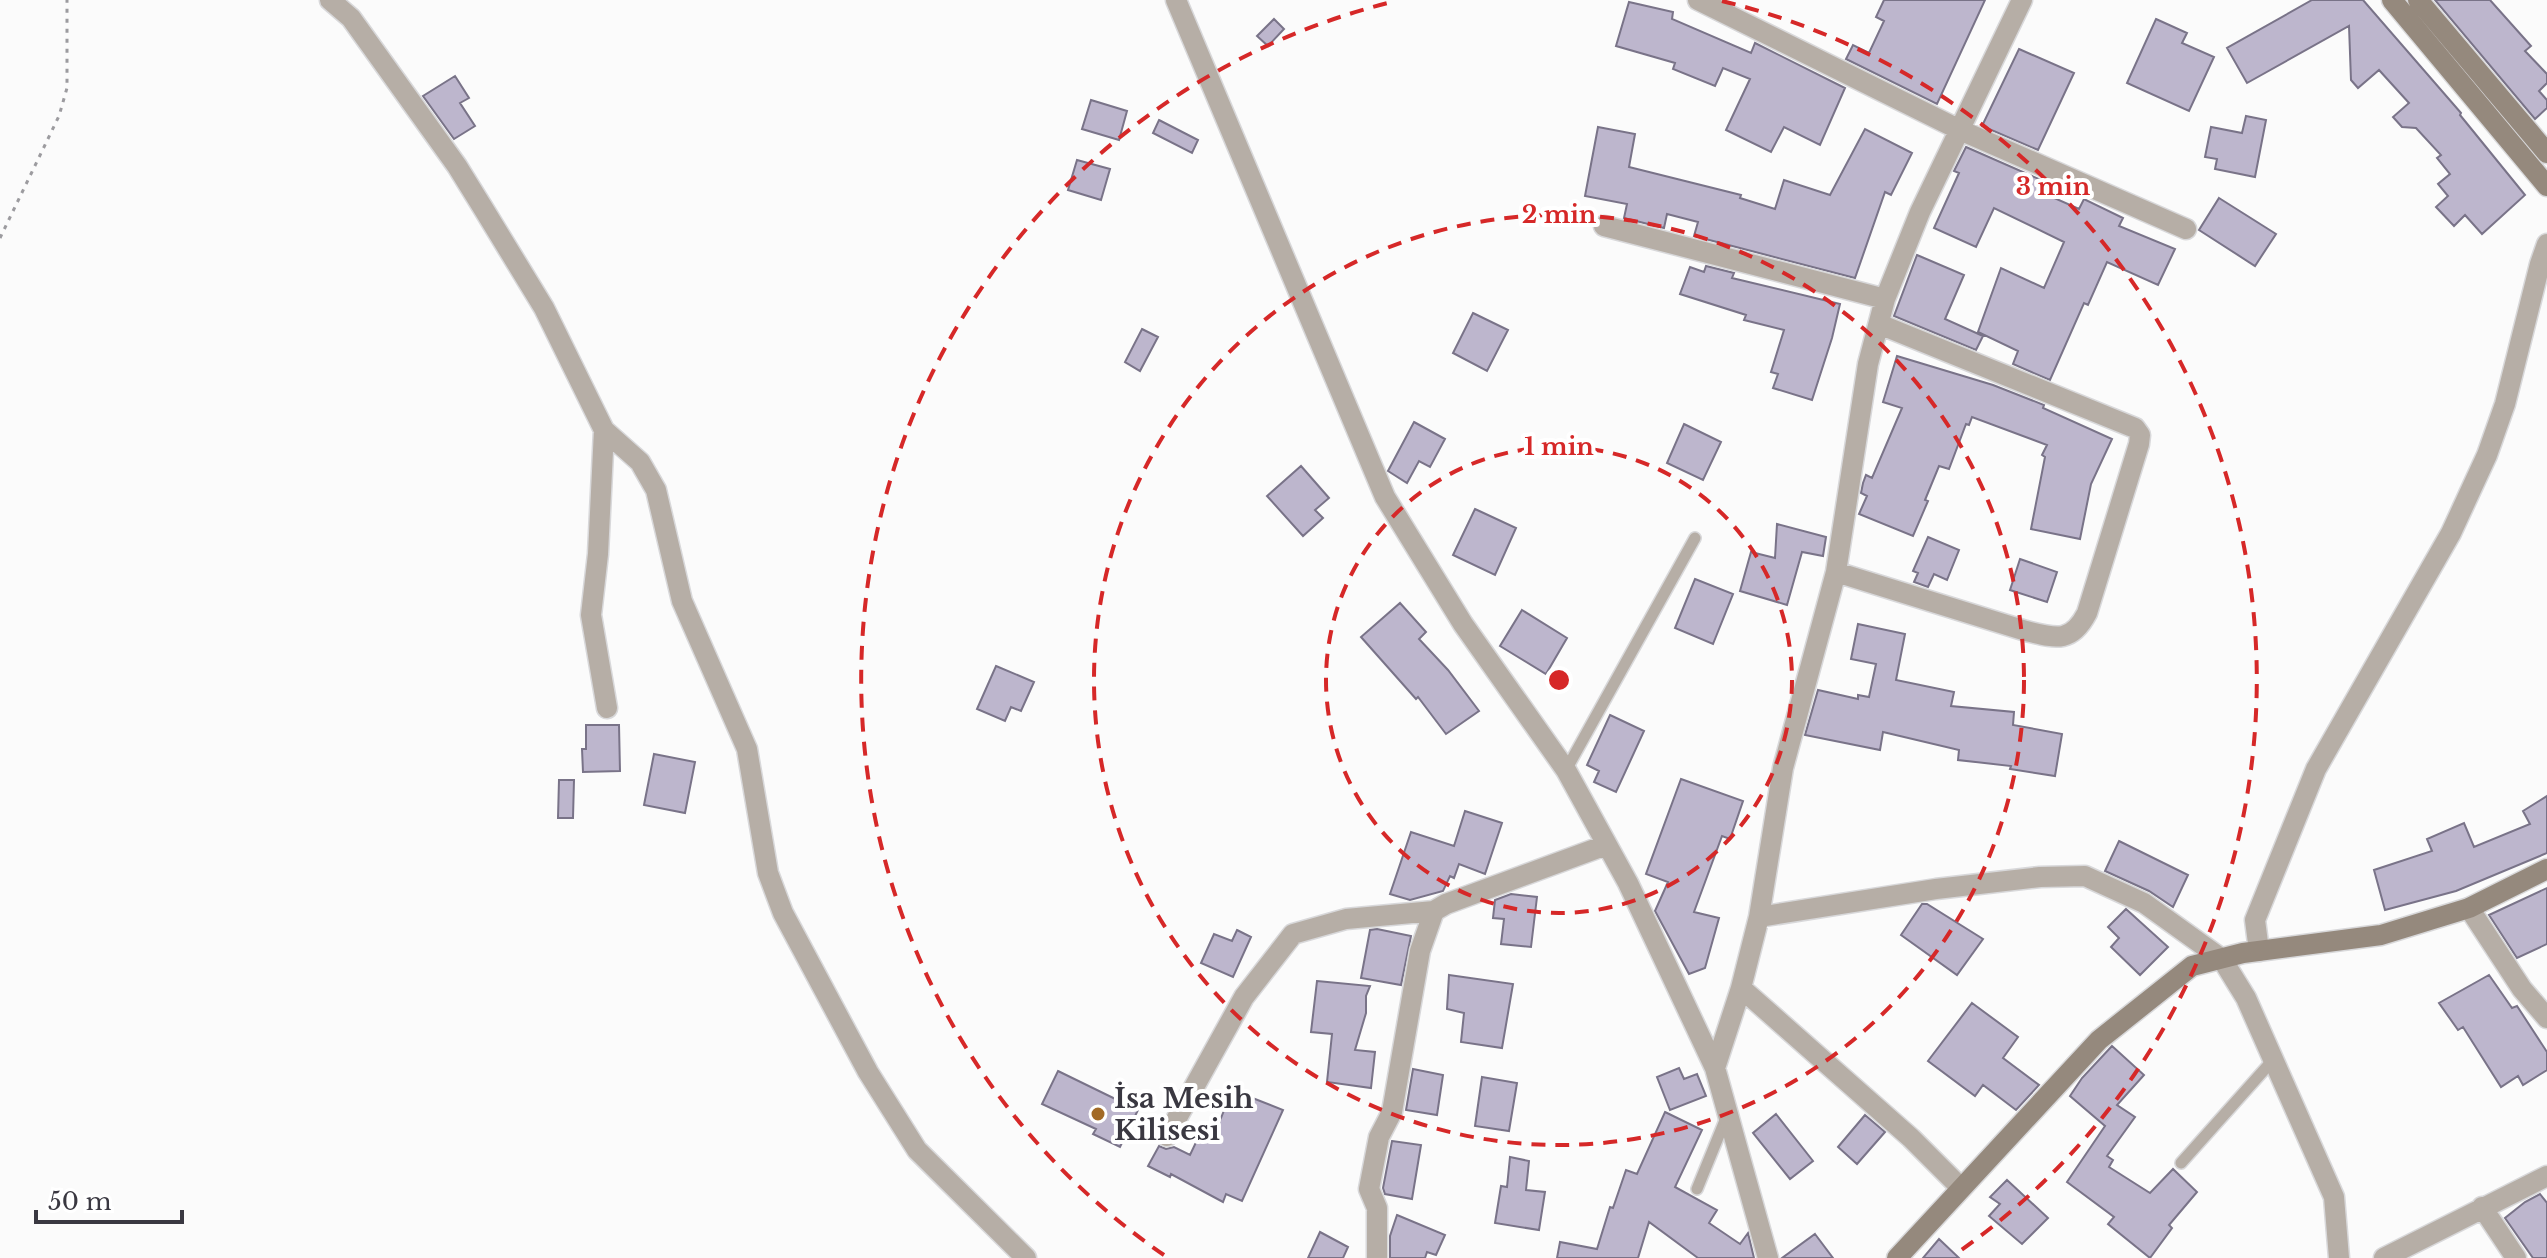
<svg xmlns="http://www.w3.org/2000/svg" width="2547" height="1258" viewBox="0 0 2547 1258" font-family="'Libre Baskerville',serif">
<rect width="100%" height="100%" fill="#fbfbfb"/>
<!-- building -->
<path fill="#bdb6cd" stroke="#797388" stroke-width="2" d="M1884,0H1985L1937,104L1846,59L1853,45L1869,53L1884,21L1876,17Z
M2312,0H2363L2461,113L2460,115L2525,195L2482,234L2465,215L2454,226L2436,207L2448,196L2438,184L2450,174L2437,158L2441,155L2416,128L2402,127L2393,117L2409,103L2379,70L2358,88L2351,80L2349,26L2247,83L2227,48Z
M2435,0H2490L2531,46L2525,51L2547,74V83L2539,91L2547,100V108L2535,119Z
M1629,2L1673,12L1672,19L1751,53L1755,43L1845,88L1820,145L1784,127L1771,152L1726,130L1750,79L1723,68L1715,86L1673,69L1675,63L1616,46Z
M1274,19L1284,29L1268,46L1257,36Z
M2156,19L2187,33L2182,43L2214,57L2189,111L2127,83Z
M2019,49L2074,73L2038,150L1982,126Z
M455,76L469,98L460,103L475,126L454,139L423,96Z
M1091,100L1127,111L1119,140L1082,129Z
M2246,116L2266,120L2255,177L2215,169L2217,159L2205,157L2211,127L2242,133Z
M1159,120L1198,140L1192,153L1153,133Z
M1598,127L1635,134L1629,167L1741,195L1740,198L1775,209L1784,180L1830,195L1865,129L1912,153L1891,195L1885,192L1855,278L1694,236L1698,222L1667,214L1664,228L1624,218L1627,204L1585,196Z
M1966,147L2057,187L2052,197L2079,209L2084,199L2123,218L2119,226L2175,249L2158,285L2107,262L2088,305L2084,303L2050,380L2013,364L2018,351L1978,332L2001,268L2044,288L2064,242L1994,208L1976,247L1934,228L1959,173L1954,171Z
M1077,160L1110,169L1101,200L1068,190Z
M2219,198L2276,234L2255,266L2199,230Z
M1917,255L1964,275L1945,319L1983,336L1976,350L1894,316Z
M1706,266L1734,273L1732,278L1840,304L1832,338L1812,400L1773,388L1778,374L1771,372L1784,330L1744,320L1746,315L1680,294L1690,267L1704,272Z
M1473,313L1508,330L1487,371L1453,353Z
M1142,329L1158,337L1140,371L1125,362Z
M1897,356L1993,385L2044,405L2043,408L2112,439L2091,484L2080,539L2031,529L2045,457L2042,455L2047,445L1972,417L1969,425L1966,424L1949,469L1939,466L1925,500L1928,501L1913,536L1859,514L1867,496L1861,493L1863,483L1866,475L1872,478L1902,408L1883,402Z
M1414,422L1445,439L1430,467L1419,461L1407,483L1388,471Z
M1684,424L1721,442L1703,480L1667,463Z
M1301,466L1329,498L1315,510L1323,518L1303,536L1267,496Z
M1475,509L1516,528L1495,575L1453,555Z
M1777,524L1826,537L1823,556L1802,552L1787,605L1740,591L1751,552L1775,558Z
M1928,537L1959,550L1947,580L1934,574L1928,587L1914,582L1918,573L1913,571Z
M2020,559L2057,572L2047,602L2010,590Z
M1695,579L1733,594L1713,644L1675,628Z
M1400,603L1426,632L1419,639L1448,670L1479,711L1446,734L1418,697L1416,699L1361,637Z
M1522,610L1567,638L1546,674L1500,646Z
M1858,624L1905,634L1896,680L1954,692L1951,706L2014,712L2013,725L2062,734L2055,776L2010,769L2011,766L1958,760L1959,750L1883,732L1880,750L1805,735L1818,690L1858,699V695L1869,697L1876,664L1851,659Z
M996,666L1034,682L1021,711L1011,707L1005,721L977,709Z
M1610,715L1644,731L1616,792L1594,782L1599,771L1587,765Z
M586,725H619L620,771L583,772L582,749H586Z
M654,754L695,762L685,813L644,805Z
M1681,779L1743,801L1730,839L1722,836L1694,912L1719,918L1705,968L1689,974L1655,911L1668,882L1646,874Z
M559,780H574L573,818H558Z
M2547,796V853L2456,891L2385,910L2374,870L2432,851L2427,839L2464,823L2474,847L2530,824L2523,811Z
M1465,811L1502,823L1485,874L1459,864L1454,878L1450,876L1443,891L1410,900L1390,894L1411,832L1454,846Z
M2119,841L2188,875L2173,907L2149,891L2105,871Z
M2547,888V944L2517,958L2489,915Z
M1511,894L1537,897L1531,947L1501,944L1504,919L1493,918L1495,900Z
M1922,904H1927L1983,939L1957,975L1901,935Z
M2126,909L2168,947L2140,975L2111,947L2119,938L2108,927Z
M1377,929L1411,936L1401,985L1361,978L1370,930Z
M1237,930L1251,937L1233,977L1201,963L1214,934L1232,941Z
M1449,975L1513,984L1502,1048L1461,1042L1464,1013L1447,1009Z
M2489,975L2512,1008L2517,1006L2547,1052V1070L2523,1085L2518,1076L2501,1087L2463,1027L2458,1030L2439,1003Z
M1317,981L1370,986L1366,996V1013L1355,1050L1375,1052L1371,1088L1327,1082L1332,1034L1311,1032Z
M1972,1003L2018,1037L2003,1058L2039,1085L2016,1110L1983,1085L1975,1096L1928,1061Z
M2112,1046L2144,1075L2117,1105L2135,1117L2107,1156L2113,1160L2109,1167L2150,1193L2173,1169L2197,1192L2169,1225L2172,1228L2150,1258L2108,1224L2114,1217L2067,1182L2105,1126L2070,1096L2082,1078Z
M1679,1068L1684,1079L1697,1074L1706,1096L1670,1110L1657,1077Z
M1413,1069L1443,1075L1437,1115L1406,1110Z
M1058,1071L1138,1110L1120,1147L1093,1134L1096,1129L1042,1104Z
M1482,1077L1517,1083L1509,1131L1475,1126Z
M1232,1090L1283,1110L1242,1201L1226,1194L1223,1202L1171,1174L1170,1177L1148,1166L1159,1146L1166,1149L1174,1147L1190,1155L1199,1136L1212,1141Z
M1665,1112L1702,1130L1675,1187L1717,1210L1709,1223L1740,1244L1748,1233L1754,1258H1698L1649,1222L1638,1258H1557L1560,1242L1597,1249L1610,1207L1613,1208L1626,1170L1637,1174Z
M1776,1114L1813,1161L1790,1179L1753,1133Z
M1865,1115L1885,1132L1857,1164L1838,1147Z
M1392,1141L1421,1145L1412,1199L1385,1194L1383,1188Z
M1510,1157L1529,1161L1526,1190L1545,1192L1539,1230L1495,1223L1501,1186L1507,1187Z
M2007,1180L2048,1218L2022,1244L1989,1216L2000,1204L1990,1197Z
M2540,1194L2547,1203V1258H2533L2505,1218L2525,1202Z
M1397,1215L1445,1235L1436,1255L1427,1252L1425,1258H1390V1236Z
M1320,1232L1348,1247L1343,1258H1308Z
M1815,1234L1833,1258H1782Z
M1939,1239L1959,1258H1923Z"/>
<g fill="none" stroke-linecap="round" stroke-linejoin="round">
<defs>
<path id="lane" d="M1566,770L1695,538
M2181,1163L2273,1060
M1697,1189L1726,1118"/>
<path id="street" d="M330,0L351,18L457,166L483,208L544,308L604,430L640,462L656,490L682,601L747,749L768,873L783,913L868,1072L917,1150L1026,1258
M1176,0L1385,497L1463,624L1566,770L1628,883L1715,1068L1768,1258
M1698,0L1960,130L2186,229
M1604,226L1885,299
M604,430L598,554L591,615L607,708
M1836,572L2026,631C2055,638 2071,644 2087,613L2139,444L2140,435L2135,428L1879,324
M2469,908L2522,989L2547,1018
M1759,917L1936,889L2040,877L2085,876L2144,903L2222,959L2246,998L2334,1197L2339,1258
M2259,951L2255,920L2316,769L2451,533L2487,455L2505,404L2540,264L2547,244
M1741,988L1911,1138L1961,1188
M1715,1068L1741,988L1759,917L1783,768L1836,572L1868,364L1885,299L1920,212L2022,0
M1167,1136L1244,997L1293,934L1346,919L1434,911
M2482,1207L2516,1258
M1377,1258V1208L1369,1189L1379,1137L1392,1112L1420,951L1434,911L1446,904L1606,845
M2384,1258L2547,1176"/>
<path id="secondary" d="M2392,0L2547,186
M2418,0L2547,153
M1897,1258L2099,1040L2192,966L2243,953L2381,935L2469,908L2547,869"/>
</defs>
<!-- lane casing -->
<use href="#lane" stroke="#d8d8da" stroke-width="14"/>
<!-- street casing -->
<use href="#street" stroke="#d8d8da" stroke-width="23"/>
<!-- secondary casing -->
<use href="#secondary" stroke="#d8d8da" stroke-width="23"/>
<!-- path -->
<path stroke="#9c9b9f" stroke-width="3" stroke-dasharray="4 6" stroke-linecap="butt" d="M0,238L59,116L67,88V0"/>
<!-- lane -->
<use href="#lane" stroke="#b6aea6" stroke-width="11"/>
<!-- street -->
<use href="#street" stroke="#b6aea6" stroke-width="20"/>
<!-- secondary -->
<use href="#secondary" stroke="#95897d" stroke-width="20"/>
</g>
<!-- distance rings -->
<g fill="none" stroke="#d62828" stroke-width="4" stroke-dasharray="14 10">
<circle cx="1559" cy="680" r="233"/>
<circle cx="1559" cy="680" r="465"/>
<path d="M1164 1255A698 698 0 0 1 1396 1M1722 1A698 698 0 0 1 1954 1255"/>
</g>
<!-- markers -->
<circle fill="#a26a26" stroke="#fff" stroke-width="3" cx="1098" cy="1114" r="8"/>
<g text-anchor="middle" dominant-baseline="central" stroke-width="8" stroke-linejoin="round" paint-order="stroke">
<!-- poi labels -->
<g font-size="28" font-weight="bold" fill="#3a3841" stroke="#fff" text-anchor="start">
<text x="1114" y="1098">İsa Mesih<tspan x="1114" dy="32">Kilisesi</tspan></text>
</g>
</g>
<circle cx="1559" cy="680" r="12" fill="#d62828" stroke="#fff" stroke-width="4"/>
<g font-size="24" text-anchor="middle" font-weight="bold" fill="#d62828" stroke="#fff" stroke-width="8" stroke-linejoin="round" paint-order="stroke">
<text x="2053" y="195">3 min</text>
<text x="1559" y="223">2 min</text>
<text x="1559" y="455">1 min</text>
</g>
<!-- scale -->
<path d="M36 1210v12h146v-12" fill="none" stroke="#3a3841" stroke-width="4"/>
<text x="48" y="1210" font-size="24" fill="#3a3841" stroke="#ffffff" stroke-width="6" paint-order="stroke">50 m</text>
</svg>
